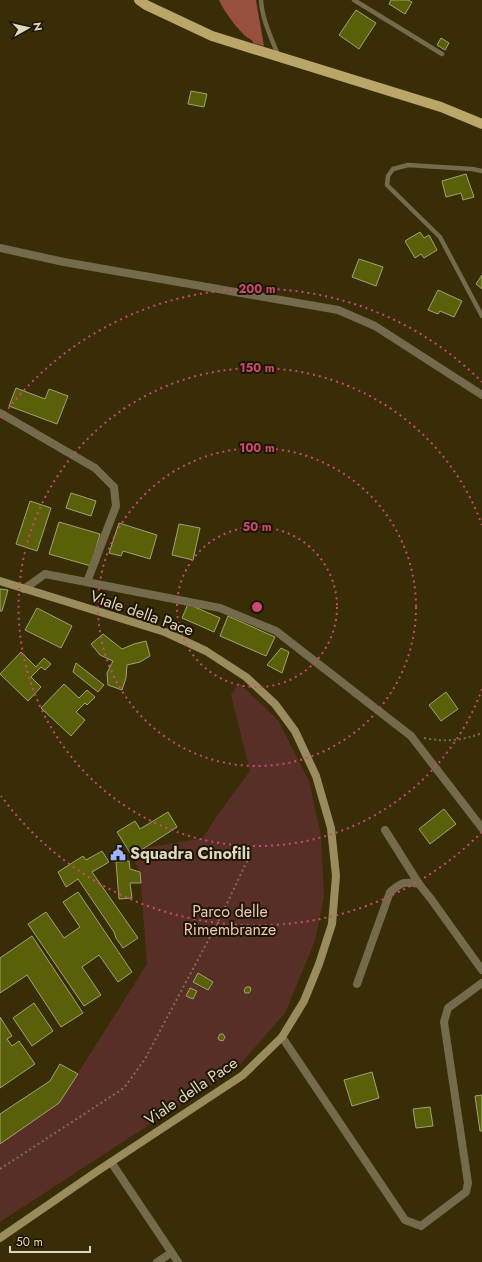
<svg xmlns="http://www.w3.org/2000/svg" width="482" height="1262" viewBox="0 0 482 1262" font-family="Jost,sans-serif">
<rect width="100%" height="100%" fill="#382d07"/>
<!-- green -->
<path fill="#572f27" d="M239,683L278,720L309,781L321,835L324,896L315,941L285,1013L238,1067L0,1222V1144L59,1103L147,964L140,872L132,856L145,848L203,838L216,817L250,771L231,695Z"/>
<!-- forest -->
<path fill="#974f40" d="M219,0H256L264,46L253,43L252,40C243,38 223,10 219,0Z"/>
<!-- building -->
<path fill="#5a5f0a" stroke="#9fa472" d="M391,0H408L412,2L405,14L389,4Z
M356,10L376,23L359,49L339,35Z
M441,38L449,43L445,50L437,45Z
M191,91L207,94L204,107L188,104Z
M466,174L474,197L463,200L461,193L446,197L442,181Z
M420,232L424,238L429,235L437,250L424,258L421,254L415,258L405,241Z
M359,259L383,267L376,286L352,277Z
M482,275V289L476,284Z
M438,290L462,301L454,317L440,311L438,314L428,310Z
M16,388L45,399L49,389L68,396L57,424L9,406Z
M71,493L96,501L91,516L66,508Z
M30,501L51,508L37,551L16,544Z
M59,522L100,534L91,566L49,554Z
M119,523L157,535L150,559L123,551L121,556L109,553Z
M179,524L200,528L193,560L172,555Z
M0,589L8,590L2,611H0Z
M188,604L220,618L214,632L182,618Z
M37,608L72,626L61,648L25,630Z
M228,616L275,637L266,656L220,636Z
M103,634L122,649L134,644L146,641L150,656L140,662L127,665L126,678L122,690L108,685L107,673L113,661L100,655L91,644Z
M281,648L289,652L282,673L267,665Z
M21,652L36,667L44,658L51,664L45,670L41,667L31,677L41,687L28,701L0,674Z
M76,663L104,685L98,692L73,672Z
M64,684L79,698L87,690L95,697L87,705L85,703L76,712L85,720L71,736L41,708Z
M446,692L458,709L441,721L429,705Z
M444,809L456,824L430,844L419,829Z
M168,812L177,827L132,856L117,832L135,821L140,829Z
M102,851L109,862L92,872L138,938L123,948L116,938L114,932L78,879L66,887L58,872L83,856L86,860Z
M129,861L130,869L140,872L141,883H130L132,898L119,899L116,862Z
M78,892L132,972L118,982L99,955L82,967L101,995L84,1006L28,924L46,912L64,938L80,927L63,902Z
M32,936L83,1013L61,1027L27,975L0,993V958Z
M198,973L213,982L208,990L193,982Z
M246,987H250L251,990L249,993H245L244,990Z
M190,988L197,991L193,999L186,996Z
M34,1003L53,1031L32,1046L13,1018Z
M0,1017L12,1036L7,1039L12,1046L19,1041L35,1064L0,1088Z
M220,1034H223L225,1037L223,1041L219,1040L218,1038Z
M60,1064L78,1074L59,1103L0,1144V1114L50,1081Z
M372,1072L379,1098L352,1106L344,1080Z
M482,1095V1131H480L475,1096Z
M430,1107L433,1126L416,1128L413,1109Z"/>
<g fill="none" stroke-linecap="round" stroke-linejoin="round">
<!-- path -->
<path stroke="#7a704f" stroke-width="2" stroke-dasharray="2 3" stroke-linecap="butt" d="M424,738C446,742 461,741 482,733
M0,1169L124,1088L145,1059L219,920L250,855"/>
<!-- service -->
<path stroke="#746b4d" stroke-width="4.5" d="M261,0C262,19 271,37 278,55
M354,0L442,54
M482,171L472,169L408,165L393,169L388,176L387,185L440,237L482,316"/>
<!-- minor -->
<path stroke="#746b4d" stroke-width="8" d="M0,248L64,262L338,310L375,326L482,395
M0,413L95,468L114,487L116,506L87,582
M24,589L45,574L220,608L276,631L411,736L482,828
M385,830L419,884
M357,984L390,892C402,882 404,881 419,884L431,899L482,970
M282,1037L405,1220L421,1226L466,1192L468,1183L444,1022L448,1008L482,983
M111,1162L178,1262
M157,1262L171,1253"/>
<!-- secondary -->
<path stroke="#9b8c5d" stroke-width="8" d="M0,581L165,632L206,651L246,677L275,704L295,731L316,776L331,828L336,876L332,924L319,964L304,1001L282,1037L243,1075L96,1172L0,1238"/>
<!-- primary -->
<path stroke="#b9a668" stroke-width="10" d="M139,0L146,5L212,36L441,107L482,124"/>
</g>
<!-- distance rings -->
<g fill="none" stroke="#c94874" stroke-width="2" stroke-dasharray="2 4">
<circle cx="257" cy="607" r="80"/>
<circle cx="257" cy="607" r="159"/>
<path d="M482 689A239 239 0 1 1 482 525"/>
<path d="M482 832A318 318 0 0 1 1 796M1 418A318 318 0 0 1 482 382"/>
</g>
<!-- icons -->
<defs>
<symbol id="civic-bare" viewBox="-9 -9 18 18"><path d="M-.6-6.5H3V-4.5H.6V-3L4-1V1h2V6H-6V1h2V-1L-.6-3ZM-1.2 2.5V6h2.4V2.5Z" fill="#a0b3fd" stroke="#1c1603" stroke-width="2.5" paint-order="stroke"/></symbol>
</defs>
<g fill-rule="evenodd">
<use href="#civic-bare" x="107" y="842" width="22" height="22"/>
</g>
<g text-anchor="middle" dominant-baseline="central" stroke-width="4" stroke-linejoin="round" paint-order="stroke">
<!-- street labels -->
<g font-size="16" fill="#dfd7be" stroke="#1c1603">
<text transform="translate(142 613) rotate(19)">Viale della Pace</text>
<text transform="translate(191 1091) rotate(-34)">Viale della Pace</text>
</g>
<!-- poi labels -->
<g font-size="16" font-weight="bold" fill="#dfd7be" stroke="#1c1603" text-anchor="start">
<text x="130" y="853">Squadra Cinofili</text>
</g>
<!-- park labels -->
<g font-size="16" fill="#f1c5bb" stroke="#1c1603">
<text x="230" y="911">Parco delle<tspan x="230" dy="18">Rimembranze</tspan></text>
</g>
</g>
<circle cx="257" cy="607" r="6" fill="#c94874" stroke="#1c1603" stroke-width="2"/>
<g font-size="12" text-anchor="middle" font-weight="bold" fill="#c94874" stroke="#1c1603" stroke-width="4" stroke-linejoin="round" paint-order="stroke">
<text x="257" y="293">200 m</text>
<text x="257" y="372">150 m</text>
<text x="257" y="452">100 m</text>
<text x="257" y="531">50 m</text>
</g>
<!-- north arrow -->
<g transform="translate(28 28) rotate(82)" stroke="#1c1603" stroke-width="3" paint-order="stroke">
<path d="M0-3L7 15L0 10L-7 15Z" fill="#dfd7be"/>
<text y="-6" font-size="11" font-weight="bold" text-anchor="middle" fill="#dfd7be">N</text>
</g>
<!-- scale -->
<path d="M10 1246v6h80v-6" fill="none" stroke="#dfd7be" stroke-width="2"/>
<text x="16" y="1246" font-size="12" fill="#dfd7be" stroke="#1c1603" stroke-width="3" paint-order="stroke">50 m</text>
</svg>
